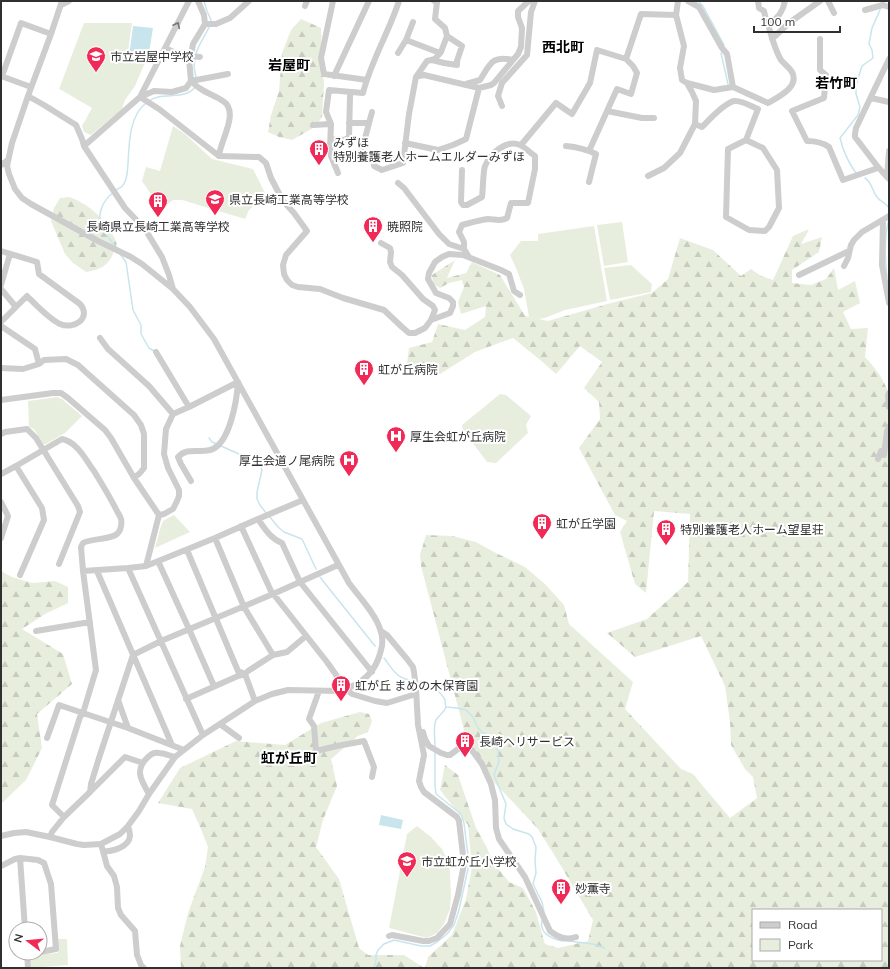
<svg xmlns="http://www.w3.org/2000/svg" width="890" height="969" viewBox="0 0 890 969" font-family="Mulish,'Noto Sans JP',sans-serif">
<defs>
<pattern id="forest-firs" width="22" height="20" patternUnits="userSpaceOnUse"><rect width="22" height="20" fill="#e8eedd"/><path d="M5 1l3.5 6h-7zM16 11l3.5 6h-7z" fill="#c7ccbe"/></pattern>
</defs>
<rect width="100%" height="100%" fill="#fff"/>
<!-- forest -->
<path fill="url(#forest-firs)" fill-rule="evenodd" d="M301,19L321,28L322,67L324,83L322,117L315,127L292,140L279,137L268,132L271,115L279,91L282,53L291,30Z
M69,197C92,205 107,221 117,243C111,261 107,269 86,272L73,263L65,254L51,221L54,208L60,198Z
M809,229L801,244L822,237L819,252L792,270V283L811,285L826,279L834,268L838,290L855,281L860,303L843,312L851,329L868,328L865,357C875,367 885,381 889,395V968H425L428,957L452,935L466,899L472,867L468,825L440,790L445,765L458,775L476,828L486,846L493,862L509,882L523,888L536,912L545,944L558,948L588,941L593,920L558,861L538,829L511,800L482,770L469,749L421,566L420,555L426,535L452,536L476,542L494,552L525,567L545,584L564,605L569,624L633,682L625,709L681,769L693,774L702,785L730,818L757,798L753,777L745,769L731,745L730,722L725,686L701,636L635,657L607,633L647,619L688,582L690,514L654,511L646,593L635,584L620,532L627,521L615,515L579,448L600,419L599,402L584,388L602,362L580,346L556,374L539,359L513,338L475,352L440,374L406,371L409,348L432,342L438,324L465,330L485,317L486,306L461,314L458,302L464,287L462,280L449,283L440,288L433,284L432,275L455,260L447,278L466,273L472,262L500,275L525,316L548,321L611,303L652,293L668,279L680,238L713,250L741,276L751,269L761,276L773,280L793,236ZM753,910H881V960H753Z
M1,571L12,577L32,583L55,581L68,587V603L45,614L22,629L63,654L72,684L37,714L42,748L26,780L1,804Z
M360,712L369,714L372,721L368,732L358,736L331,759L337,786L323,820L316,847L339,879L359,948L368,955H404L424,968H181L180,946L188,913L205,867L208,847L201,829L192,809L158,803L180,768L236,741L285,745L321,723Z"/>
<!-- park -->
<path fill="#e8eedd" d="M84,23H132L127,58L146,60L135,86L125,100L122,109L91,135L84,132L82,126L92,108L63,91L59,89Z
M173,126L185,134L212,159L253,169L266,195L249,210L245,219L182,200H173L161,209L142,181L146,167L160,171Z
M622,222L628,262L604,266L597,225Z
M594,226L607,301L565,310L545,318L538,319L529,317L524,289L516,268L510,255L521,241H538V234Z
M631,265L652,284L651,292L610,300L604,268Z
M500,394L506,395L531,416L526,425L528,433L496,463L487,462L463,430L462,425Z
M57,397L62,399L82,416L65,433L46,444H43L34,429L29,427L28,401Z
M174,515L190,532L155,548L161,526L163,521Z
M417,826L431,837L442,849L448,861L450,871L451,896L450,909L444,924L437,933L427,938L389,928L407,834Z
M58,939H67L68,965L31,968L30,959L33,955L58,953Z"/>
<!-- water -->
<path fill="#c8e5ee" d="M133,26L153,28L148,59L129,57Z
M381,815L403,820L401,829L379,825Z"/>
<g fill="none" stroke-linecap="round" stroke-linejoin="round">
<!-- stream -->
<path stroke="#c8e5ee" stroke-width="1.5" d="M204,1L207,11L211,20V22
M698,1L703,6L724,45
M884,1V2
M721,53L728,84
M196,54C199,43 206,35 210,25
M195,57L194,67L196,77
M149,101C162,91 185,101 195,87
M856,173C848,162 843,151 840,138L858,115L860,107L856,94V85L862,66L873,58L872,50L869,44L872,28L880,10
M865,178C872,182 872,191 877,197C880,202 886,202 889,208
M116,190C118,189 122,187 123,185C128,179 127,171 128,164C129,145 129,116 146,103
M113,193C104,199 97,213 101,224C103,232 110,240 115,246
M120,254L126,262L133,310L141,325V334L149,348L154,351
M887,277C885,260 884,236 889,219
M209,438L212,442L217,444
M221,446L259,463L262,470L257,492V499L260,505L266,513
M269,516L278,527L284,532L302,539L316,569
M320,577L331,591L375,646
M384,658C392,668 395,677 409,680
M420,681C429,684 441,691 445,700C445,702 445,705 446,707L457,708L466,710L473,717L478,728L482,732L489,736L495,742L498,751L499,761L494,775L506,804L504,818L506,824L513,829L529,834L532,837L536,847L535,861L536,873L533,884L542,902L544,912
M435,746C435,738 433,727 436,720C439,715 444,713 446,707
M542,920C539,933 551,939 563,941
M568,941L593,944L604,948
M374,968L376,961V955L378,950L384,944L394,940L421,946H430L437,942L447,934L454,925L459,910L469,864L464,823L461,814L436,794L435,786V752"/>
<!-- minor -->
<path stroke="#cdcdcd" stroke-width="6" d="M333,1L321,58L324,74L367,80
M688,1L699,7L722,48L727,54L733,87
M758,1L759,8L764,11L766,20L770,23
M828,1L834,13
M61,5L69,1
M305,6L307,1
M865,10L883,5L889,7
M676,15L684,46L680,68L682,80L687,83L714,90L733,87L768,103C778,97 800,87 792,72C789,67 784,64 781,60C775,50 771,35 768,24C777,20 783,11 785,1
M205,24H216L230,18L249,1
M772,39L789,23L820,1
M820,39V70L826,75L824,98L792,111L807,141C816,141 822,142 829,147L843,180L875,169L878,167
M406,40L440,53
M165,48L189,59
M398,53L406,40L413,22
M191,56L200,57
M889,59L856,128L855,134V137L878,167L889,179
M432,60L444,63L457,65V61L462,46L447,36
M1,76L31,87
M2,76L21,23L51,34
M334,76L369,1
M416,77L427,61L435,59L441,52L447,36L445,28L435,19L437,2L434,1
M191,81C194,84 197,87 201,89C208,94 216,96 223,101C240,112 220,141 219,156
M191,81L228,74
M466,84L480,80C490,64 492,55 513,60
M28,96L44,105L76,125L82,139L84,146L125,208L145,229L151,239L162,257L169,275L173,289
M140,97L159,109L219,156L259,157L266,163L271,178L283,201L294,213L307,231L286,255L283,265L284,274L287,280L292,285L298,287L320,289L343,298L384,310L402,327L409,333H415L425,328L431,320L450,313L453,306V302L449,298L436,293L428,279L429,273L435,262L442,257L449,254L463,255L501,270L509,274L514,291L520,295
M140,97L189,1
M871,98L889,102
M502,106L498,96L502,83L527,55L531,12L535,1
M607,111L642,118H654
M349,123H369
M695,124L702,127C709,120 724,103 734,101C741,100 751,106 758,109L746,140L763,148L777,170L779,208L769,227L765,231L749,230L726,217L728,149L746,140
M313,125L331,124
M331,139L345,140L349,137L350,96
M405,143L438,150L453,145L466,139L479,88
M521,145L556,103L572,114L590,83L597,50L626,59L641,14L676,15L678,1
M84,146L140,97L154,91L172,92L186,88L191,81L189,59L191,56L193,44L205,24L204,15L198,1
M566,146C577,147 586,149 596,154L589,182
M589,151L617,89L631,94L637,73L633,66L626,59
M360,157L372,112
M374,161V166L382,170L403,163L409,114L416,77L419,76L424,75L479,88L491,85L494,83L518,54L521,47L522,28L518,17V11L529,1
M1,165L8,160
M462,170L461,202L463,205H467L482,197C483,191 483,171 485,166C490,154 506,139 520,145C525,147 530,153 535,156V169L528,203H511L507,218C501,222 494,219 488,219C479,220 470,223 462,225L459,232L464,242V249L469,257
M338,173L331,156L330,147L331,124L326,112L329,90L363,93C371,61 389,32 399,1
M648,176L664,168L680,153L695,124L696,101L692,92L687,83
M887,177L889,151
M398,183L404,188L439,234L449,244L464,249
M883,220L882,265L889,303
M381,243L390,248L391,252L390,262L392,267L402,275L423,299L433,306L435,310L431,320
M1,251L37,262L39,274L80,304C92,318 74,330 60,324C49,319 36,305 27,296L1,322
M844,266L848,258L851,245L854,240L862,232L889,216
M799,275L849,251
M1,285L10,254
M1,289L16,307
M1,326L35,349L39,364
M100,338L108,349L149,386L173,414
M156,352L189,407
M1,368L23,369L39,364L44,360L66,359L78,365L134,415L141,425L144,434V468L140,473L134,478
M889,393L888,395L889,407
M1,400L53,393H61L68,398L105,430L111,438L134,478L159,515L164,514L173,509L177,501L179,496V490L168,468L164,454L166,429L173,414L189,407L238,382
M1,434L5,432L27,429L36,438L78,506L80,512L59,564
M878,459L881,451H882V455H884L887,431L889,427
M16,466L42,508L44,520L20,575
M1,474L16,466L62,439C67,440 72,443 76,447C83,453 88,463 94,471C102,484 110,497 117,511C118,513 120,516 121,519C122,523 121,530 118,533C112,540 92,538 83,543L81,547L83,571L96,670L83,713L80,717L52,805L64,817
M191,481L181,464L178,457C187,447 198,453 210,450C230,445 237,399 238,382
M1,502L8,516L1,538
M258,519C265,529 270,538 282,543L300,582L372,672
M241,526L271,591L327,662L346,689L352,694L375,701L387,703L416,694
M215,538L244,607L273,655
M187,550L238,671L245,674L255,701
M158,561L189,629L214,686
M146,566L159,515
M128,568L203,735
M83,571L128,568L146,566L215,538L258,519L303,500
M97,571L172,745
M36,631L90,622
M381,631L387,635L407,659L413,667L414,672L416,688L418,725L424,755L419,781L421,787L424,792L457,817L459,821L464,864L458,895L450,924L437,938L429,941H423L392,935L389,936
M319,691L309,719L314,726L316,751L337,746L364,741L374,767L372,777
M186,699L238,676L245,674L248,671L273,655L287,652L306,636
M118,700L128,728
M220,724L239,738
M423,732L425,739L429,746L441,753L447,755H450L458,749L462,747H466L471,749L482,764L491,784L495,800L496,828L499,839L525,877L550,931C558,937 566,941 576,937
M47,738L59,705L128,728L184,750
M90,792L125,757L143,763
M149,794C141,780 134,770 148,757C151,754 155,752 159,753C164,753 170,756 175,757
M1,836L14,833L26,832L50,837L77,844L84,845L101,844L120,834L128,826L139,811L149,794L175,757L203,735L255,701L272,694L288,690L340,691C361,685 376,673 381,650C383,643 383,636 380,629C375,613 359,597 349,583L214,339L190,307L173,289L142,264L131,257L98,241L31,204L22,198L15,189L9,174L7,166L12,143L28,96L51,34L62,1
M50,837L52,832L64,817L90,792L91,784L99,758L133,655L161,641L273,594L338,565
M101,844L107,866L114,876L117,887L118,908L121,915L135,931L137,955L141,965L144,968
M104,851C112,852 129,847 130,836C130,833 129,829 128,826
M20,858L38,860L44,863L51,884L56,949L40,952
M1,866L15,859L20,858L25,929
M27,953L28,968"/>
</g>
<!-- one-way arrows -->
<defs><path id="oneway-chevron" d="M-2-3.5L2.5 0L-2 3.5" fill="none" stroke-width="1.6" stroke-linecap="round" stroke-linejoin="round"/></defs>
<use stroke="#777" href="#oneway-chevron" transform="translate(177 25) rotate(-63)"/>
<!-- icons -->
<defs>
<symbol id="school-pin" viewBox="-11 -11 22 30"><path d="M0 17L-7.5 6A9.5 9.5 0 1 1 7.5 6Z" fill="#f02956" stroke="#fff"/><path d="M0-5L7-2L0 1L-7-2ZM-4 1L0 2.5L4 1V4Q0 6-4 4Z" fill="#fff"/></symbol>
<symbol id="building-pin" viewBox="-11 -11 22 30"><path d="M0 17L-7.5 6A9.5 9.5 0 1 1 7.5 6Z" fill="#f02956" stroke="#fff"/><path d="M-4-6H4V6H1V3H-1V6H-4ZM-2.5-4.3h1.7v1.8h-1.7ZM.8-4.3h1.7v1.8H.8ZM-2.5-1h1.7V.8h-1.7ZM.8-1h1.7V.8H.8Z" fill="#fff"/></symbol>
<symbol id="hospital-pin" viewBox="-11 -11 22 30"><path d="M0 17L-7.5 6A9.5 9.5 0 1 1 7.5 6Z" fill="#f02956" stroke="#fff"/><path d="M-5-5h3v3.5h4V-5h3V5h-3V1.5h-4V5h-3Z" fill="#fff"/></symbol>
</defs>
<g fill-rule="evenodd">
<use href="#school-pin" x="85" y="45" width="22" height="30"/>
<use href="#building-pin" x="308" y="138" width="22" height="30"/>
<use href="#school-pin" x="204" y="188" width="22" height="30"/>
<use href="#building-pin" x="147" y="190" width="22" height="30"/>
<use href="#building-pin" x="362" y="215" width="22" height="30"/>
<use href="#building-pin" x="353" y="358" width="22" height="30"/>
<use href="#hospital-pin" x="385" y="425" width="22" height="30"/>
<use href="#hospital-pin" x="338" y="449" width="22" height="30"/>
<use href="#building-pin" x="531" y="512" width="22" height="30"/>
<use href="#building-pin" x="655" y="518" width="22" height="30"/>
<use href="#building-pin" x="330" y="674" width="22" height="30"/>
<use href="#building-pin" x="454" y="730" width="22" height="30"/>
<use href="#school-pin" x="396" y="850" width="22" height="30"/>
<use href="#building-pin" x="550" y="877" width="22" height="30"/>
</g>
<g text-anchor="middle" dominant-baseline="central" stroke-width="4" stroke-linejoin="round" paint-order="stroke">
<!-- poi labels -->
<g font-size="12" fill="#303030" stroke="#fff" text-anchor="start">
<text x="110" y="56">市立岩屋中学校</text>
<text x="333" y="142">みずほ<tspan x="333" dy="14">特別養護老人ホームエルダーみずほ</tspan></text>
<text x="229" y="199">県立長崎工業高等学校</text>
<text x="158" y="226" text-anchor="middle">長崎県立長崎工業高等学校</text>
<text x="387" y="226">暁照院</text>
<text x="378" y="369">虹が丘病院</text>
<text x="410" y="436">厚生会虹が丘病院</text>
<text x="335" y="460" text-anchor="end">厚生会道ノ尾病院</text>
<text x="556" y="523">虹が丘学園</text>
<text x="680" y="529">特別養護老人ホーム望星荘</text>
<text x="355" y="685">虹が丘 まめの木保育園</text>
<text x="479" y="741">長崎ヘリサービス</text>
<text x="421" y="861">市立虹が丘小学校</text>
<text x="575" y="888">妙薫寺</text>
</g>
<!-- quarter labels -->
<g font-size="14" font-weight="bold" fill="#000" stroke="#fff">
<text x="563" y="47">西北町</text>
<text x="289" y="65">岩屋町</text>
<text x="836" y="83">若竹町</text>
<text x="289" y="758">虹が丘町</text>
</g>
</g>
<!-- border -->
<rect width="890" height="969" fill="none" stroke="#303030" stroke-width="4"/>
<!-- legend -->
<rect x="752" y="909" width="130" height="52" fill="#ffffff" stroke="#acacac"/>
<rect x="760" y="922" width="20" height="6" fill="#cdcdcd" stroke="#acacac"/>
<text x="788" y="929" font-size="12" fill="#303030">Road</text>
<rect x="760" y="939" width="20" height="12" fill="#e8eedd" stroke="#acacac"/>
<text x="788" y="949" font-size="12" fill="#303030">Park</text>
<!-- north arrow -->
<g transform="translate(28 941) rotate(286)"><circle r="19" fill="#ffffff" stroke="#acacac"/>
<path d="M0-3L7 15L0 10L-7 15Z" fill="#f02956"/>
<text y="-6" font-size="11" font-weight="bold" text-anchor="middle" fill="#303030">N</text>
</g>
<!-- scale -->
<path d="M754 26v6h86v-6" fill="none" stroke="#303030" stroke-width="2"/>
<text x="760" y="26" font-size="12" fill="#303030" stroke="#ffffff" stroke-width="3" paint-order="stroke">100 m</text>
</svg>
